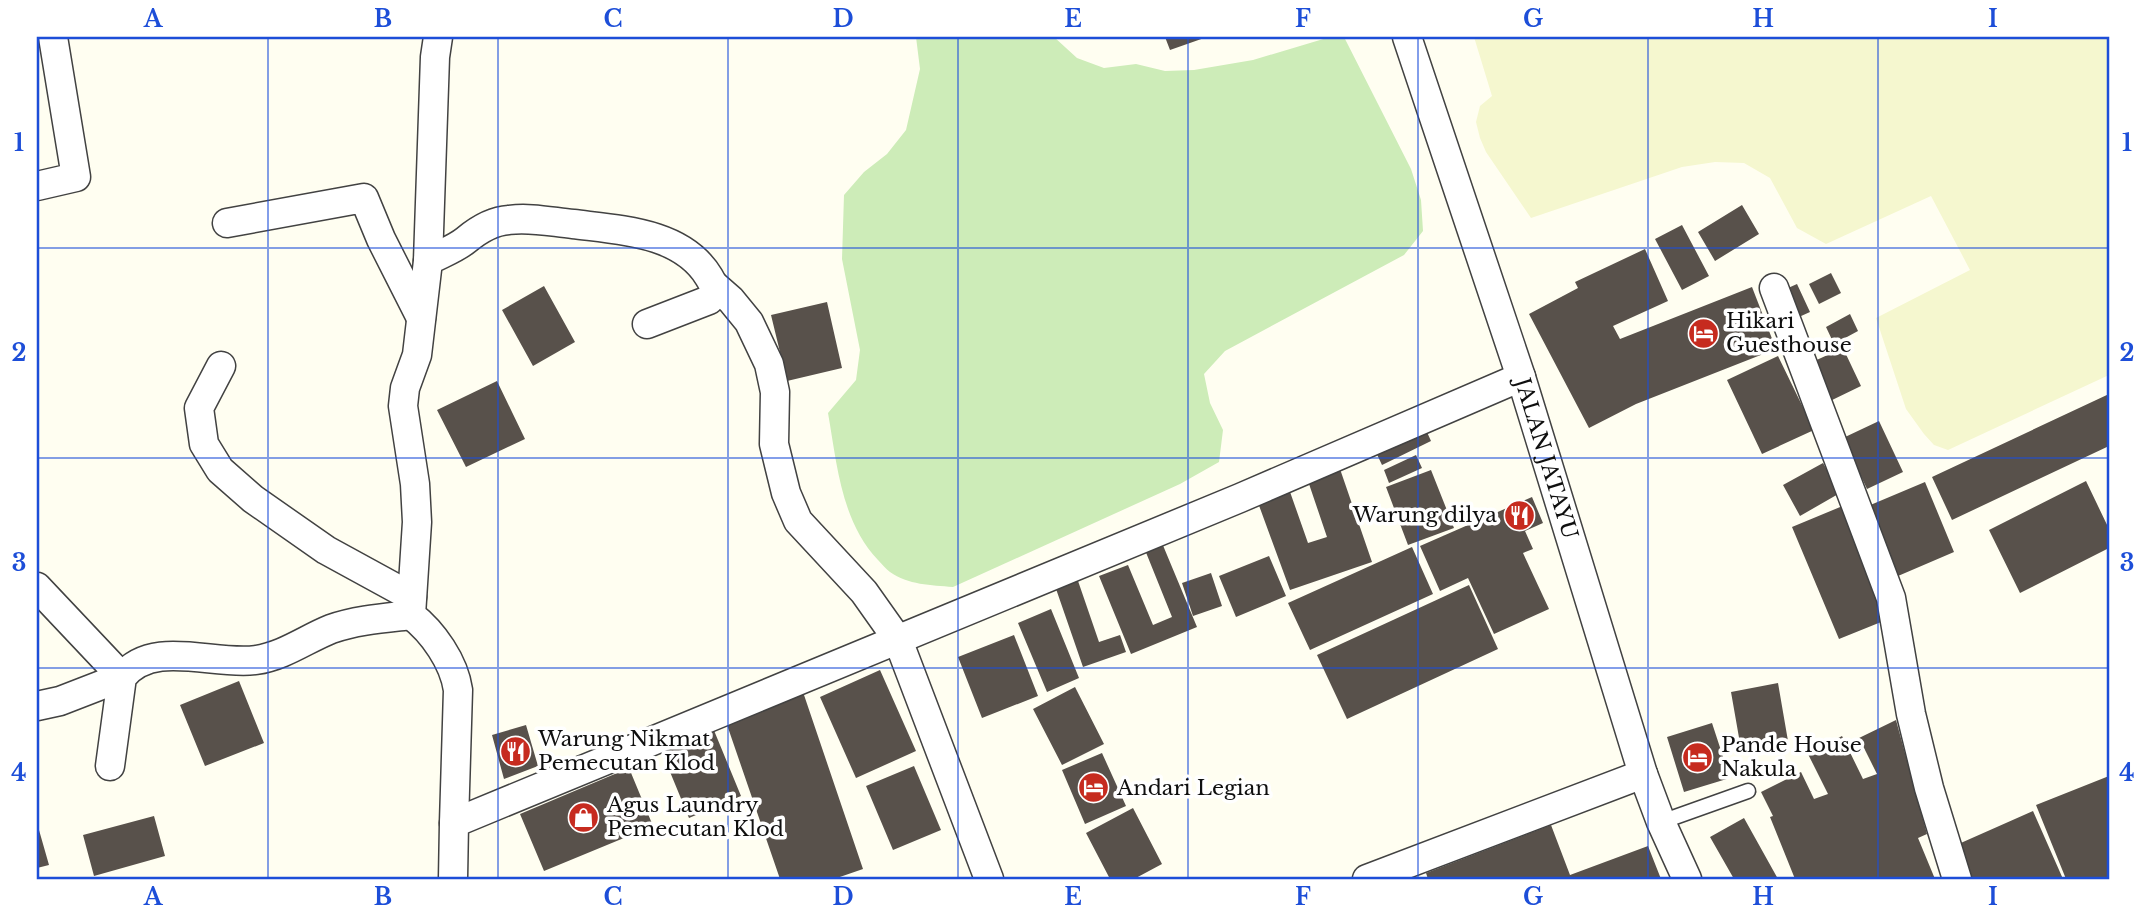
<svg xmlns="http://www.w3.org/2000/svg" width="2146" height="916" viewBox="0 0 2146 916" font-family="'Libre Baskerville',serif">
<rect width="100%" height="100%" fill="#fffef1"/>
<!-- farmland -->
<path fill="#f5f7cf" d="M1474,37H2109V375L1948,450L1934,445L1924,434L1906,409L1876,318L1970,270L1931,196L1826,244L1797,228L1770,178L1744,163L1715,162L1682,167L1531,218L1486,152L1480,138L1476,122L1480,106L1492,96Z"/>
<!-- green -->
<path fill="#cdecb8" d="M916,37H1054L1077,58L1104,68L1136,64L1165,71L1194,70L1253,60L1330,37H1344L1411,169L1421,200L1423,231L1404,255L1225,351L1204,374L1210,403L1223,430L1219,462L1180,484L953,587C931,585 908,585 890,572C886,569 882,564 878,560C841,521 837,464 828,413L856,380L860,350L842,259L844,195L864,172L887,154L906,130L920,69Z"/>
<!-- building -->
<path fill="#58514b" d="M1165,37H1207L1170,50Z
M1742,205L1759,234L1715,261L1698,232Z
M1682,225L1709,276L1682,290L1655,239Z
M1645,249L1668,301L1613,326L1620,339L1752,287L1776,349L1636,404L1589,428L1529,314L1578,288L1575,282Z
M1831,273L1841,293L1819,304L1809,284Z
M1797,284L1810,312L1790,321L1777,293Z
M544,286L575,342L533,366L502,310Z
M827,302L842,368L787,381L771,315Z
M1850,314L1858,331L1834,344L1826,327Z
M1843,348L1861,386L1828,402L1810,363Z
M1778,356L1814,430L1762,454L1727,380Z
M497,381L525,439L466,467L437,410Z
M2109,394V446L1952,520L1932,477Z
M1422,421L1431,441L1382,465L1373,446Z
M1879,421L1903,472L1867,489L1843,438Z
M1416,455L1422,468L1389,483L1384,470Z
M1823,463L1840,493L1800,516L1783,485Z
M1340,469L1372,562L1290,590L1257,500L1289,489L1308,543L1327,537L1308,481Z
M1431,470L1454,528L1408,545L1386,487Z
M2086,481L2109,529V548L2020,593L1989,530Z
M1925,482L1954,552L1898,576L1868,506Z
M1532,497L1543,523L1525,531L1533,549L1523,553L1549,609L1494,634L1468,578L1440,591L1420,546Z
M1845,505L1891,618L1839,639L1792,527Z
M1162,543L1197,627L1131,654L1099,576L1128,565L1153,625L1172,617L1145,550Z
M1412,547L1433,594L1310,650L1288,603Z
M1269,556L1286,596L1236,617L1219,576Z
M1211,573L1222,606L1193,616L1182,583Z
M1077,578L1099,642L1120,635L1126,652L1083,667L1055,586Z
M1469,585L1498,649L1347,719L1317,655Z
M1051,609L1079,678L1047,692L1018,623Z
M1014,635L1038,696L982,718L958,657Z
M880,670L916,751L856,778L820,697Z
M239,681L264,743L205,766L180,705Z
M1778,683L1788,741L1741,749L1731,692Z
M1075,687L1104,744L1062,765L1033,709Z
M803,692L863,869L834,879H780L725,719Z
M1896,720L1927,834L1918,838L1935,879H1795L1770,817L1773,816L1761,792L1801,772L1814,799L1828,794L1808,754L1842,736L1863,779L1877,774L1859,738Z
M1712,723L1730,778L1684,792L1667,737Z
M526,725L538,766L504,779L492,735Z
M713,728L741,796L689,818L661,750Z
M1102,753L1126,806L1085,824L1062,770Z
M914,766L941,830L893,850L866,786Z
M629,768L653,826L544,871L520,814Z
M2109,776V879H2066L2036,805Z
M1133,808L1162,864L1134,879H1110L1086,833Z
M2033,811L2063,879H1968L1954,846Z
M154,816L165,856L94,876L83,835Z
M1744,818L1778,879H1734L1710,837Z
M37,823L49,865L37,868Z
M1551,825L1570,875L1648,846L1661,879H1428L1426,873Z"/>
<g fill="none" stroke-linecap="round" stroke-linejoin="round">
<defs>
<path id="lane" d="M1661,822L1748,791"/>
<g id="street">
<path id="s1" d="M1407,37L1521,377L1643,774L1661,822L1687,879"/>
<path d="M37,186L76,177L53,37"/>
<path d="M227,223L364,198L381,239L421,318"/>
<path d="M428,261L435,57L438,37"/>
<path d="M715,286L731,300L749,322L769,364L775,392L774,444L786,493L798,521L864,592L898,640L989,879"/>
<path d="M1774,288L1891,598L1911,714L1929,788L1957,879"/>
<path d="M221,366L199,408L204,444L220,470L253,499L326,550L412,597"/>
<path d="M37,587L122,677L60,701L37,706"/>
<path d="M110,766L122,677C153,638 213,666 256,660C284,656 306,639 331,629C357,620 385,618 411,615"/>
<path d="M454,823L458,690C454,662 433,632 411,615L417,522L415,484L403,406L405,388L417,355L428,261C440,254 455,249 466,240C478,230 492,221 509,220C530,217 552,222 573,224C620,230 682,232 709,277C715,287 717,292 709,300L647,324"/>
<path d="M453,879L454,823L1240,498L1521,377"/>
<path d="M1367,879L1643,774"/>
</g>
</defs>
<!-- lane casing -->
<use href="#lane" stroke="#424242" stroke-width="17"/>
<!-- street casing -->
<use href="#street" stroke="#424242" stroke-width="31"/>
<!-- lane -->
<use href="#lane" stroke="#fff" stroke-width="14"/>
<!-- street -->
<use href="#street" stroke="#fff" stroke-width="28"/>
</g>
<!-- grid -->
<path fill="none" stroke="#1d4ed8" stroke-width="2" stroke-opacity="0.55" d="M268,37V879M498,37V879M728,37V879M958,37V879M1188,37V879M1418,37V879M1648,37V879M1878,37V879M37,248H2109M37,458H2109M37,668H2109"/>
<!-- icons -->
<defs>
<symbol id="hotel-disc" viewBox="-11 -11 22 22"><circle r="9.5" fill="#c62b1f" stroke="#fff"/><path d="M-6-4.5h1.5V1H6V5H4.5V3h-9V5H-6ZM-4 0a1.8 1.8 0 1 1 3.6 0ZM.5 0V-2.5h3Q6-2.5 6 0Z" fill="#fff"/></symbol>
<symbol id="restaurant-disc" viewBox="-11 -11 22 22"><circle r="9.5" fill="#c62b1f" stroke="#fff"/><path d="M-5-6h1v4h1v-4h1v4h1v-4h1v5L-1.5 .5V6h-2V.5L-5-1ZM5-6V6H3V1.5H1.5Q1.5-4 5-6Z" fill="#fff"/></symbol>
<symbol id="shop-disc" viewBox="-11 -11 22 22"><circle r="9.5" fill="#c62b1f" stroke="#fff"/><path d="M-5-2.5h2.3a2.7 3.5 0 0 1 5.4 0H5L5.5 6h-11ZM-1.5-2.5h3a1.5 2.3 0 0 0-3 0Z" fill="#fff"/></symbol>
</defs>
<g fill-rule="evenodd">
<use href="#hotel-disc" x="1686" y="316" width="35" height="35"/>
<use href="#restaurant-disc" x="1502" y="498" width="35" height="35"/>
<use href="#restaurant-disc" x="498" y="734" width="35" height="35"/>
<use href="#hotel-disc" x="1680" y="740" width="35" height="35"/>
<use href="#hotel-disc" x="1076" y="770" width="35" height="35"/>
<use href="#shop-disc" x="566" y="800" width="35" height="35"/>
</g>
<g text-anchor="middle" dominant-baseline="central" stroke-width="7" stroke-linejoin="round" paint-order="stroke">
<!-- poi labels -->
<g font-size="21" fill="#0f0f0f" stroke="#fff" text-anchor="start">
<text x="1726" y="321">Hikari<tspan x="1726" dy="24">Guesthouse</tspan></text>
<text x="1497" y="515" text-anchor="end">Warung dilya</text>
<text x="538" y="739">Warung Nikmat<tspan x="538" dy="24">Pemecutan Klod</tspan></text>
<text x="1721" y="745">Pande House<tspan x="1721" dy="24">Nakula</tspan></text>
<text x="1117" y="788">Andari Legian</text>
<text x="607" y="805">Agus Laundry<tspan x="607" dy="24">Pemecutan Klod</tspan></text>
</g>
<!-- street labels -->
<g font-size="21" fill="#0f0f0f" stroke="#fff">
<text stroke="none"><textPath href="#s1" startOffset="444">JALAN JATAYU</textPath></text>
</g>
</g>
<!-- border -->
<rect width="2146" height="916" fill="none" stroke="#ffffff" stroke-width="77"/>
<rect x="38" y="38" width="2070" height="840" fill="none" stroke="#1d4ed8" stroke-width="2.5"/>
<g font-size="23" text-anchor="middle" font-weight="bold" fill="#1d4ed8">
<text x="153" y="27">A</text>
<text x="383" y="27">B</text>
<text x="613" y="27">C</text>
<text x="843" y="27">D</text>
<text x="1073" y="27">E</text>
<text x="1303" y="27">F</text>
<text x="1533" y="27">G</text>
<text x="1763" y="27">H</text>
<text x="1993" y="27">I</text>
<text x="19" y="151">1</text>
<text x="2127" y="151">1</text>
<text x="19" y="361">2</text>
<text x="2127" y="361">2</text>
<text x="19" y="571">3</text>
<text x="2127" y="571">3</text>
<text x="19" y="781">4</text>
<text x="2127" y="781">4</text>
<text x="153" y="905">A</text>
<text x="383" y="905">B</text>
<text x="613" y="905">C</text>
<text x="843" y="905">D</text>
<text x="1073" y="905">E</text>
<text x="1303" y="905">F</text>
<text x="1533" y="905">G</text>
<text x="1763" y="905">H</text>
<text x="1993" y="905">I</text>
</g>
</svg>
